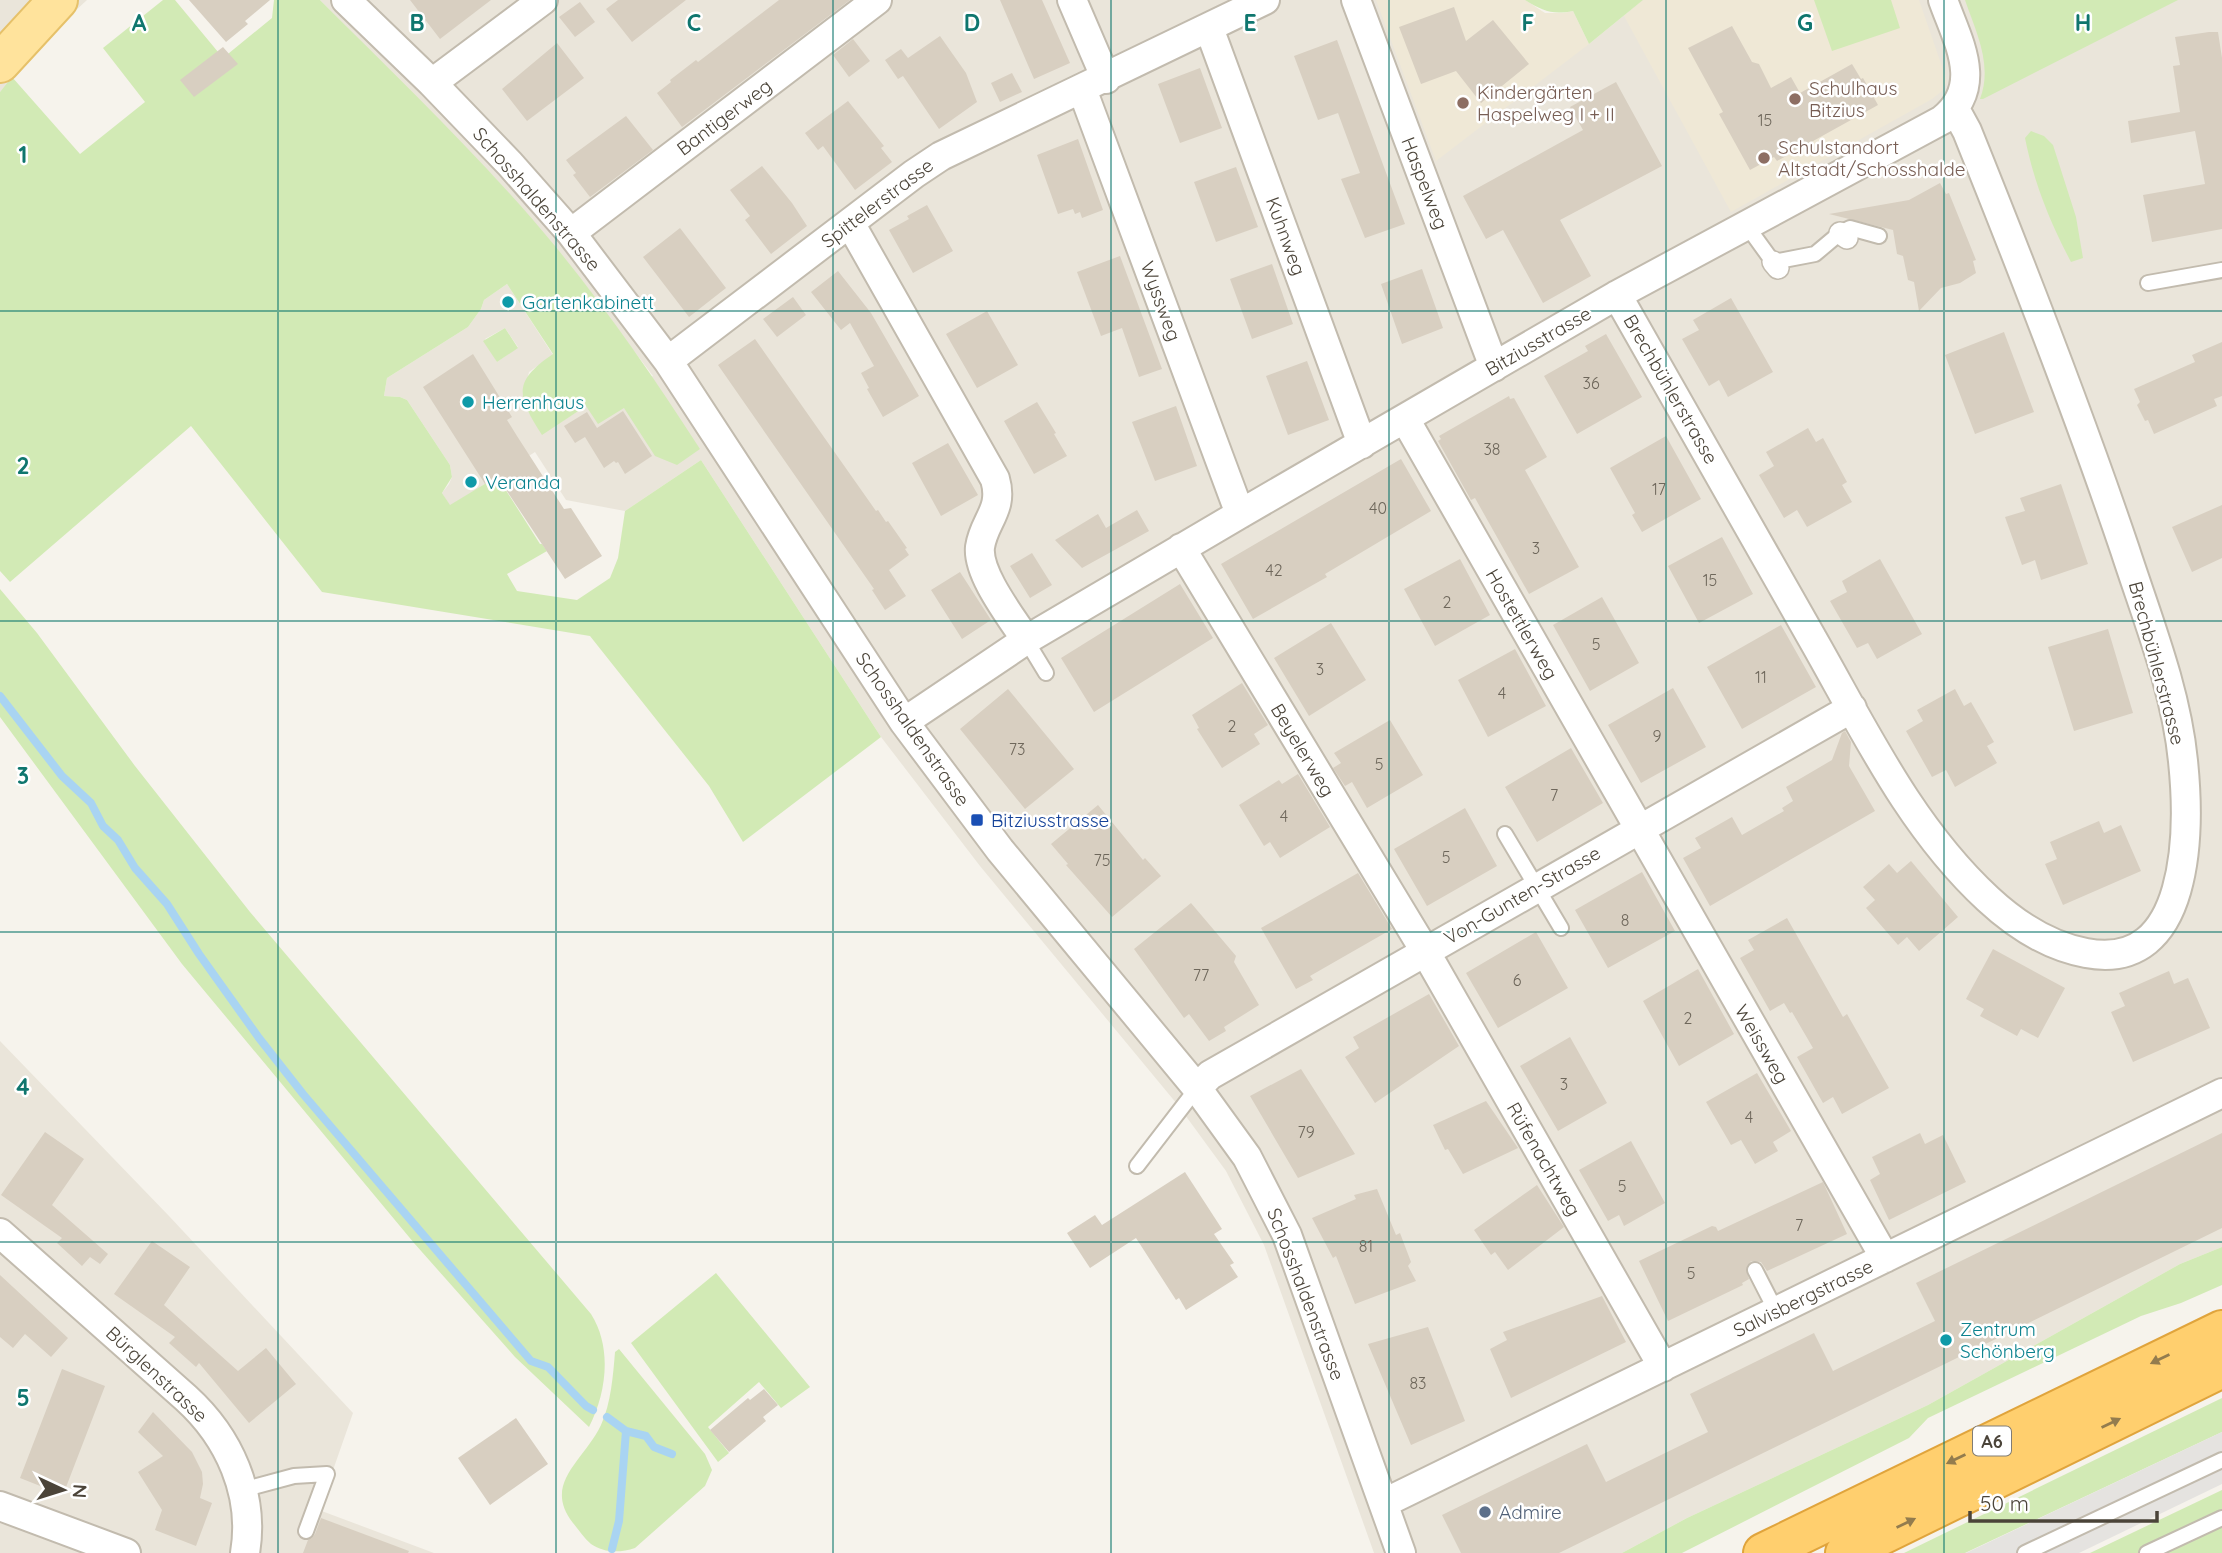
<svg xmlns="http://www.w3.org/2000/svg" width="2222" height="1553" viewBox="0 0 2222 1553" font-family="Quicksand,sans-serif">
<rect width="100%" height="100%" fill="#f6f3ec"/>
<!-- residential -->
<path fill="#eae5da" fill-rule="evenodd" d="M0,0H87L60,25L0,92Z
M320,0H1525L1589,44L1643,0H2222V1247L2180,1264L1928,1405L1687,1518L1622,1553H1374L1264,1245L1226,1171L1177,1104L980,866L881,737L701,460L625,511L566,500L535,452L450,506L442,493L449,484L452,477L450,465L407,400L400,397L384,396L387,378L468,327L481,309L484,300L507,284L553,355L529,372L523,397L526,408L542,434L586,406L653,376L555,247L495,178ZM505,328L518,347L497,362L485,339Z
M0,1041L169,1216L353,1413L319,1510L434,1553H0Z"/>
<!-- education -->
<path fill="#efe8d6" d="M1376,0H1525L1545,13H1563L1573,11L1589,44L1436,161Z
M1643,0H1919L1946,78V83L1942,91L1932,99L1731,212L1624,16Z"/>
<!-- green -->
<path fill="#d2eab5" d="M163,0H175L223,58L272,18L274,0H320C400,80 483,159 555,246C608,311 655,379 700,449L677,465L655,456L624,408L598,424L586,406L542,435C517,396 512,382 553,354L507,284L484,300L481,309L468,327L387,378L384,396L400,397L407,400L450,465L452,477L442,493L450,505L488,482L489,484H502L540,544H542L547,551L507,574L517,591L577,600L610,578L618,558L625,511L701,460L881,737L743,842L709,786L590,636L322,592L191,426L10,582L0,571V92L12,77L80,154L145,102L103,48Z
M1525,0H1643L1589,44L1573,11C1552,15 1543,11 1525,0Z
M1814,0H1891L1900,28L1832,51Z
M1965,0H2178L1983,99H1980C1993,65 1976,32 1965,0Z
M2031,131L2044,136L2053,145L2076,217L2083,258L2071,262C2050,222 2034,183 2025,138Z
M505,328L518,348L497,362L483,341Z
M0,589L37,633L135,766L250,912L591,1314C612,1347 607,1392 589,1427L515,1357L414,1243L182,964L0,717Z
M2222,1247V1285L2181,1303L2141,1316L1928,1418L1909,1438L1682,1553H1622L1687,1518L1928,1405L2180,1264Z
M716,1273L810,1387L781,1408L759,1382L708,1427L729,1453L718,1462L631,1343Z
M619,1349L705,1454L712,1470L705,1486L635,1548C620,1553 604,1553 591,1544C584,1538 579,1530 573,1523C542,1483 584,1461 601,1425C611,1403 613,1376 615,1352Z
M2222,1398V1432L1965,1553H1904Z
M2222,1490V1553H2090Z"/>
<!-- parking -->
<path fill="#e5e3e0" d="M2222,1432V1484L2079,1553H1966Z"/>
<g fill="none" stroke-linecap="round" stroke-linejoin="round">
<!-- stream -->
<path stroke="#a9d4f2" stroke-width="8" d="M0,696L62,776L91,803L103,826L118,840L135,868L167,904L199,954L259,1038L303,1094L531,1361L548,1367L586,1406L593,1410
M607,1417L626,1431L646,1436L654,1447L672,1454
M612,1549L619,1521L626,1431"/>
</g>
<!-- building -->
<path fill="#d8cfc1" d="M189,0H270L245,21L248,24L226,42Z
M410,0H491L440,39Z
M618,0H686L632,42L606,9Z
M779,0H850L682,127L657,93L671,82L670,80L696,60L698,62Z
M1000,0H1042L1070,63L1034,79Z
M580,2L595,22L575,37L559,17Z
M1454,7L1466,41L1493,20L1529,64L1481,103L1456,71L1421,84L1399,27Z
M1732,26L1752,62L1759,64L1771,88L1791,77L1800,93L1852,64L1861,79L1863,78L1878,105L1777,161L1774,157L1750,170L1719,114L1723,112L1688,48Z
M2209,32H2218L2222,58V229L2152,242L2143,195L2205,184L2195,131L2131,143L2128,121L2180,112L2173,66L2180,65L2175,37Z
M940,36L966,73L977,102L939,129L903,76L898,79L885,60L901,49L908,58Z
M853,39L870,61L849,77L833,55Z
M1337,40L1405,224L1365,238L1341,179L1360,173L1338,113L1318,120L1294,56Z
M557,43L584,78L527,121L502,89Z
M223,47L238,64L194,97L180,80Z
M1200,68L1222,128L1180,143L1158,84Z
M1012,73L1022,92L1000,102L991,83Z
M1616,82L1662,166L1560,220L1591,276L1543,303L1503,230L1486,239L1463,196L1583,130L1570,107Z
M848,101L884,146L881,148L892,162L855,190L823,146L818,150L805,133Z
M626,116L653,150L590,197L573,175L576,173L566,160Z
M1078,139L1103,210L1082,218L1080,212L1075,214L1073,209L1058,214L1037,155Z
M762,166L792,203L807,226L771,254L745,220L750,216L730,190Z
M1236,167L1258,227L1216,242L1194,182Z
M1940,183L1946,194L1949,193L1976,260L1973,261L1976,273L1960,283L1941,288L1919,311L1914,282L1908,280L1903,256L1897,254L1893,230L1829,214L1909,200Z
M927,205L953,251L913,273L889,230L909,219L907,216Z
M680,228L726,288L689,317L643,257Z
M1120,256L1162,369L1139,377L1122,328L1101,336L1077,272Z
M1272,264L1293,324L1252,339L1230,279Z
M1422,269L1443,328L1402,344L1381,284Z
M838,271L871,313L919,396L883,417L867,389L869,388L861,373L874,366L850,323L841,330L811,292Z
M793,297L806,315L777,337L763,319Z
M1731,298L1773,372L1728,397L1719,380L1709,386L1682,339L1699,330L1693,320Z
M987,311L1018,365L977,388L946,334Z
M2004,332L2034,412L1975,434L1945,355Z
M1606,334L1642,397L1577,434L1544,376L1588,351L1585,346Z
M755,339L876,511L878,510L886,522L888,521L907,548L905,549L909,555L889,570L906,596L885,610L872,590L874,589L718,365Z
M2222,342V396L2214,399L2217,406L2154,434L2148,420L2145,421L2137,405L2140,402L2134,389L2195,362L2192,355Z
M473,354L512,417L507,420L517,436L564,509L571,508L602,556L565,579L497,476L485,484L423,387Z
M1307,361L1329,420L1288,435L1266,376Z
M1509,396L1510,399L1514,398L1547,457L1525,470L1579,567L1529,594L1475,498L1471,500L1438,441L1441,439L1439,436Z
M1037,402L1056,433L1054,434L1067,456L1034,474L1004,421Z
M1176,406L1197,466L1155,481L1132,422Z
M623,411L652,456L625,474L618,462L616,463L614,461L604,468L585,437L575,443L564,426L587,412L597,428Z
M1808,428L1816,442L1823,438L1847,482L1842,485L1852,502L1807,527L1797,510L1784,518L1759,475L1774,466L1766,452Z
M1666,436L1701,499L1642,532L1632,515L1635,513L1610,468Z
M948,443L978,495L941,516L912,463Z
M1401,459L1431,511L1325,574L1327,577L1253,619L1221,564Z
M2061,484L2088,564L2041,580L2035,560L2022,565L2005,517L2025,511L2020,498Z
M2222,505V558L2192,572L2172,527Z
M1137,510L1149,531L1082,568L1055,540L1098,514L1106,528Z
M1722,537L1753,594L1699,623L1668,566Z
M1032,553L1052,585L1030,598L1010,566Z
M1460,559L1490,615L1435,646L1404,589Z
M1880,559L1922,634L1877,659L1868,643L1857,648L1830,601L1847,592L1842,581Z
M960,572L991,620L962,639L931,590Z
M1180,584L1213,638L1094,712L1061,658Z
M1602,597L1639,663L1590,691L1553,625Z
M1331,623L1366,680L1309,716L1274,658Z
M1781,625L1816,687L1742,729L1707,667Z
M2108,629L2133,713L2074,731L2048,647Z
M1515,649L1546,706L1488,737L1458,680Z
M1242,683L1268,725L1254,734L1260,744L1222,768L1197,729L1199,728L1192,715Z
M1673,688L1706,747L1641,783L1608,725Z
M1008,689L1074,769L1025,809L960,729Z
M1955,689L1964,706L1971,702L1994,742L1987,746L1997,763L1955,787L1946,770L1932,777L1906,731L1923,721L1917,710Z
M1390,720L1423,775L1367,808L1352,782L1345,786L1333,768L1341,763L1334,753Z
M1845,731L1851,742L1849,766L1875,811L1710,906L1683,858L1701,848L1695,838L1732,817L1742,835L1784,811L1782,808L1793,801L1786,787L1832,760L1842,733Z
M1571,748L1603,803L1537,842L1505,787Z
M1298,774L1330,827L1280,858L1270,842L1264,846L1239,805L1279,780L1282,784Z
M1098,805L1143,860L1145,858L1161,876L1112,917L1066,865L1068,864L1051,844Z
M1465,808L1497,866L1427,906L1394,849Z
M2099,821L2104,833L2121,825L2141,871L2063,905L2045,864L2057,859L2050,842Z
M1911,861L1958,917L1919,951L1907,937L1898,945L1866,908L1875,900L1863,887L1889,864L1897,873Z
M1642,872L1675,931L1608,968L1575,910Z
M1358,873L1392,929L1310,976L1313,980L1296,989L1261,928Z
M1191,903L1236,956L1234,962L1259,1005L1224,1027L1226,1031L1209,1041L1189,1014L1184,1018L1134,949Z
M1787,918L1843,1017L1847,1014L1889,1088L1842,1114L1833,1097L1823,1103L1797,1057L1813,1048L1792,1012L1790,1013L1784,1003L1770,1011L1740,958L1754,950L1748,940Z
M1536,932L1568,988L1498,1028L1466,973Z
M1993,949L2065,988L2038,1038L2021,1029L2017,1036L1980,1016L1984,1009L1966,999Z
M1698,969L1734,1034L1679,1066L1643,1001Z
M2169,971L2174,984L2188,978L2210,1028L2133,1062L2111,1012L2125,1006L2119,993Z
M1429,994L1459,1046L1375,1103L1345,1057L1359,1048L1353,1037Z
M1570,1037L1607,1103L1558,1131L1520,1066Z
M1301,1069L1355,1154L1298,1178L1250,1096Z
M1757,1073L1791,1131L1773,1142L1778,1151L1755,1164L1741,1140L1731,1145L1706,1102Z
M1486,1101L1518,1148L1463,1174L1448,1149L1445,1150L1433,1125Z
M45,1132L84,1159L52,1205L108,1254L100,1264L90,1257L82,1266L57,1243L62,1238L1,1195Z
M1920,1133L1925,1144L1943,1135L1966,1182L1889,1220L1870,1180L1880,1174L1872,1157Z
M2222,1133V1228L1559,1553H1461L1442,1515L1587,1444L1606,1482L1708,1432L1690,1394L1814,1333L1833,1371L1935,1321L1916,1283Z
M1631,1141L1665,1203L1624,1226L1619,1215L1608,1221L1579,1170Z
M1185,1172L1222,1229L1214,1234L1234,1263L1230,1265L1238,1277L1186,1310L1179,1298L1176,1300L1136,1238L1090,1268L1067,1233L1095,1215L1102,1225Z
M1823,1182L1847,1234L1767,1271L1761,1262L1751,1261L1746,1269L1749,1279L1742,1283L1743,1285L1668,1321L1639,1261L1712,1226L1716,1227L1718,1231Z
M1537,1185L1564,1227L1508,1270L1495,1252L1491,1255L1474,1230Z
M1377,1189L1396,1235L1400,1233L1411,1262L1408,1266L1416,1281L1355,1304L1336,1256L1333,1258L1312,1218L1356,1199L1354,1195Z
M152,1241L190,1267L164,1305L238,1371L266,1348L296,1384L249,1423L199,1363L196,1367L169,1343L175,1337L114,1294Z
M0,1275L68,1338L51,1357L25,1334L13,1348L0,1337Z
M1602,1296L1626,1342L1511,1398L1490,1349L1507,1340L1503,1332Z
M1428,1327L1465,1421L1411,1445L1368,1344Z
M62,1369L105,1386L63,1495L20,1478Z
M764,1389L778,1405L763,1417L766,1421L729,1452L710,1430L748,1398L750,1400Z
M153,1412L192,1452L202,1472L203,1484L200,1498L212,1503L196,1546L155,1530L162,1510L138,1472L163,1456L138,1432Z
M516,1418L548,1464L490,1505L458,1458Z
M321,1518L409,1551L408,1553H303L308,1540L315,1534Z"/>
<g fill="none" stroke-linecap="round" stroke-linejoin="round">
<defs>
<path id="service" d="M1747,226L1773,262L1815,254L1840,233L1850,228L1879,236
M2148,283L2222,270
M1026,640L1046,673
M1505,834L1561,928
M1137,1166L1197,1088
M1755,1270L1776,1311
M242,1490L294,1476L327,1474L306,1531
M2025,1553L2222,1460
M2147,1553L2222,1518"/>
<path id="pedestrian" d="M1840,233L1847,238
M1773,262L1778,268"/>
<path id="minor" d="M346,0L432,83L510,164L571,233L668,361L904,722L1000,850L1197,1088L1247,1157L1287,1235L1401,1553
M1072,0L1106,79
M1356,0L1494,367
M1209,28L1362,444
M432,83L543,0
M1082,89L1240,514
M850,223L995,479C1004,510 984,520 980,547C977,574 1012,618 1026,640
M571,233L877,0
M1617,295C1682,410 1747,524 1812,638C1864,729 1910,827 1988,899C2016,925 2048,946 2086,953C2191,973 2190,829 2183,761C2176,689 2147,618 2125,550C2077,408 2023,270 1967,131L1955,109
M668,361L914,174L941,156L1265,0
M1405,419L1885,1258
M1181,548L1425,951L1663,1367
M904,722L1026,640L1240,514L1617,295L1942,120C1985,86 1958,42 1943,0
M1197,1088L1210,1075L1852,708
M0,1233L186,1398C229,1437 255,1494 245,1553
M1384,1503L2222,1093
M0,1506L126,1553"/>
<path id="primary" d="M0,63L58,0"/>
<path id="motorway" d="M1763,1553L2222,1330
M1845,1553L2222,1368"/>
</defs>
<!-- service casing -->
<use href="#service" stroke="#c2bbae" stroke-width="18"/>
<!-- pedestrian casing -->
<use href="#pedestrian" stroke="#c2bbae" stroke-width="24"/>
<!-- minor casing -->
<use href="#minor" stroke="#c2bbae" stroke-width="32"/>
<!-- primary casing -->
<use href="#primary" stroke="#e6c16a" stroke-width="42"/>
<!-- motorway casing -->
<use href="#motorway" stroke="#e0a43c" stroke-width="42"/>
<!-- service -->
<use href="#service" stroke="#fff" stroke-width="14"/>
<!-- pedestrian -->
<use href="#pedestrian" stroke="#fff" stroke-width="21"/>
<!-- minor -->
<use href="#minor" stroke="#fff" stroke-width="28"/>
<!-- primary -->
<use href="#primary" stroke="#ffe39c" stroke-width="38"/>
<!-- motorway -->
<use href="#motorway" stroke="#ffcf6e" stroke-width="38"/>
</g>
<!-- one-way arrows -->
<defs><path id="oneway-solid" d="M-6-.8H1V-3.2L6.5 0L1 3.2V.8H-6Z" transform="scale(1.75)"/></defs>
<g fill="#937c4e">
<use href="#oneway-solid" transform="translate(2160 1359) rotate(154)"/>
<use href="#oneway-solid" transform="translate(2111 1423) rotate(-26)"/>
<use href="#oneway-solid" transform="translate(1956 1459) rotate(154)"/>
<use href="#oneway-solid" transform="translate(1906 1523) rotate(-26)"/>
</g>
<!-- grid -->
<path fill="none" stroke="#0f766e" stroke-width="2" stroke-opacity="0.55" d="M278,0V1553M556,0V1553M833,0V1553M1111,0V1553M1389,0V1553M1666,0V1553M1944,0V1553M0,311H2222M0,621H2222M0,932H2222M0,1242H2222"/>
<!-- markers -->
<g fill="#8d6e63" stroke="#fff" stroke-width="2.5">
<circle cx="1795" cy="99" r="7"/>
<circle cx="1463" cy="103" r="7"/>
<circle cx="1764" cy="158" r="7"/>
</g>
<g fill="#0f9aa8" stroke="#fff" stroke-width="2.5">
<circle cx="508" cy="302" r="7"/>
<circle cx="468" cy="402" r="7"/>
<circle cx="471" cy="482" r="7"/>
<circle cx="1946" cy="1340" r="7"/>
</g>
<rect fill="#1a4fb4" stroke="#fff" stroke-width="2.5" x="970" y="813" width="14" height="14" rx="3.5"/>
<circle fill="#5c6f8a" stroke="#fff" stroke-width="2.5" cx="1485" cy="1512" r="7"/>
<g text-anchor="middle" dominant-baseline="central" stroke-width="5" stroke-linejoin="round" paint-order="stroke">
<!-- number labels -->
<g font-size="16" fill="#6e675b">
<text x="1765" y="120">15</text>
<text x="1591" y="383">36</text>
<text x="1492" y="449">38</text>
<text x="1659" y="489">17</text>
<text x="1378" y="508">40</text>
<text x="1536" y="548">3</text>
<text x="1274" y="570">42</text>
<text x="1710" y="580">15</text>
<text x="1447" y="602">2</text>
<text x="1596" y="644">5</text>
<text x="1320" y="669">3</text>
<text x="1761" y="677">11</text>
<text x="1502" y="693">4</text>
<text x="1232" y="726">2</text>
<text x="1657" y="736">9</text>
<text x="1017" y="749">73</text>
<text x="1379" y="764">5</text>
<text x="1554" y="795">7</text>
<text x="1284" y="816">4</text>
<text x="1446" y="857">5</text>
<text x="1102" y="860">75</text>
<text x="1625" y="920">8</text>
<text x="1201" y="975">77</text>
<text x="1517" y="980">6</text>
<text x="1688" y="1018">2</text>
<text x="1564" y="1084">3</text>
<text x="1749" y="1117">4</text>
<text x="1306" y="1132">79</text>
<text x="1622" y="1186">5</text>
<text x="1799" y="1225">7</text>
<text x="1366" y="1246">81</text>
<text x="1691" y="1273">5</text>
<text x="1418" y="1383">83</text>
</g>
<!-- shield labels -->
<rect fill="#fff" stroke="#817c74" stroke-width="2" x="1973" y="1426.5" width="38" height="29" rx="5"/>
<g font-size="18" font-weight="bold" fill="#4b4439">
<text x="1992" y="1441">A6</text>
</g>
<!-- education labels -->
<g font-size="19" fill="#785e54" stroke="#fff" text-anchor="start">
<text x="1809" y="88">Schulhaus<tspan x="1809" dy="22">Bitzius</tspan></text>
<text x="1477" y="92">Kindergärten<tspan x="1477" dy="22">Haspelweg I + II</tspan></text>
<text x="1778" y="147">Schulstandort<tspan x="1778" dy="22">Altstadt/Schosshalde</tspan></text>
</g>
<!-- street labels -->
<g font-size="19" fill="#4b4439" stroke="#fff">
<text transform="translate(724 117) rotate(-37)">Bantigerweg</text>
<text transform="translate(1425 183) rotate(69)">Haspelweg</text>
<text transform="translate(537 199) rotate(49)">Schosshaldenstrasse</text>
<text transform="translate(877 203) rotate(-37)">Spittelerstrasse</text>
<text transform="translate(1286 236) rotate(70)">Kuhnweg</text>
<text transform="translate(1161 301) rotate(70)">Wyssweg</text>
<text transform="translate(1538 341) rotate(-30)">Bitziusstrasse</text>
<text transform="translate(1671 389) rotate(60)">Brechbühlerstrasse</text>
<text transform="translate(1522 624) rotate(60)">Hostettlerweg</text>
<text transform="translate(2157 663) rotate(75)">Brechbühlerstrasse</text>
<text transform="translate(913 729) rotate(55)">Schosshaldenstrasse</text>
<text transform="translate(1303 750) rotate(59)">Beyelerweg</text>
<text transform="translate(1522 895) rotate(-30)">Von-Gunten-Strasse</text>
<text transform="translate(1762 1044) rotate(60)">Weissweg</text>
<text transform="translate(1544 1159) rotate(60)">Rüfenachtweg</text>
<text transform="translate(1306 1294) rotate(69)">Schosshaldenstrasse</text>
<text transform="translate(1803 1298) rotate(-26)">Salvisbergstrasse</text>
<text transform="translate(157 1374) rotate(43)">Bürglenstrasse</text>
</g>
<!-- culture labels -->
<g font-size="19" fill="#0d838f" stroke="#fff" text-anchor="start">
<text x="522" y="302">Gartenkabinett</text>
<text x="482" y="402">Herrenhaus</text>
<text x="485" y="482">Veranda</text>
<text x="1960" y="1329">Zentrum<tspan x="1960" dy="22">Schönberg</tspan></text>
</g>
<!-- transit labels -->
<g font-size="19" fill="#164399" stroke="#fff" text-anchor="start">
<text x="991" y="820">Bitziusstrasse</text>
</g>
<!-- service labels -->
<g font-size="19" fill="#4e5e75" stroke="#fff" text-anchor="start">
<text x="1499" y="1512">Admire</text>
</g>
</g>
<g font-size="23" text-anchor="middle" font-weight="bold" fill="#0f766e" stroke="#fff" stroke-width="5" stroke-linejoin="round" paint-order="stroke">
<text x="139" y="31">A</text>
<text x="417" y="31">B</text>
<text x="694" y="31">C</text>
<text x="972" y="31">D</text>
<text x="1250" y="31">E</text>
<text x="1528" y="31">F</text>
<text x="1805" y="31">G</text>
<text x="2083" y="31">H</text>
<text x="23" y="163">1</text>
<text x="23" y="474">2</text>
<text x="23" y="784">3</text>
<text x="23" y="1095">4</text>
<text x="23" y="1406">5</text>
</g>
<!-- north arrow -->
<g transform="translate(63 1490) rotate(94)" stroke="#ffffff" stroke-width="5" paint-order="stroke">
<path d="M0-5L12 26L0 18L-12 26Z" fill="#4b4439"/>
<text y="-10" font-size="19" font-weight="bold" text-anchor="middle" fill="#4b4439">N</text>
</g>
<!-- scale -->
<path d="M1970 1511v10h187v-10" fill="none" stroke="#4b4439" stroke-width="3.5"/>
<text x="1980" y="1511" font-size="21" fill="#4b4439" stroke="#ffffff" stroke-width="5" paint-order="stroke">50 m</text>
</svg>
